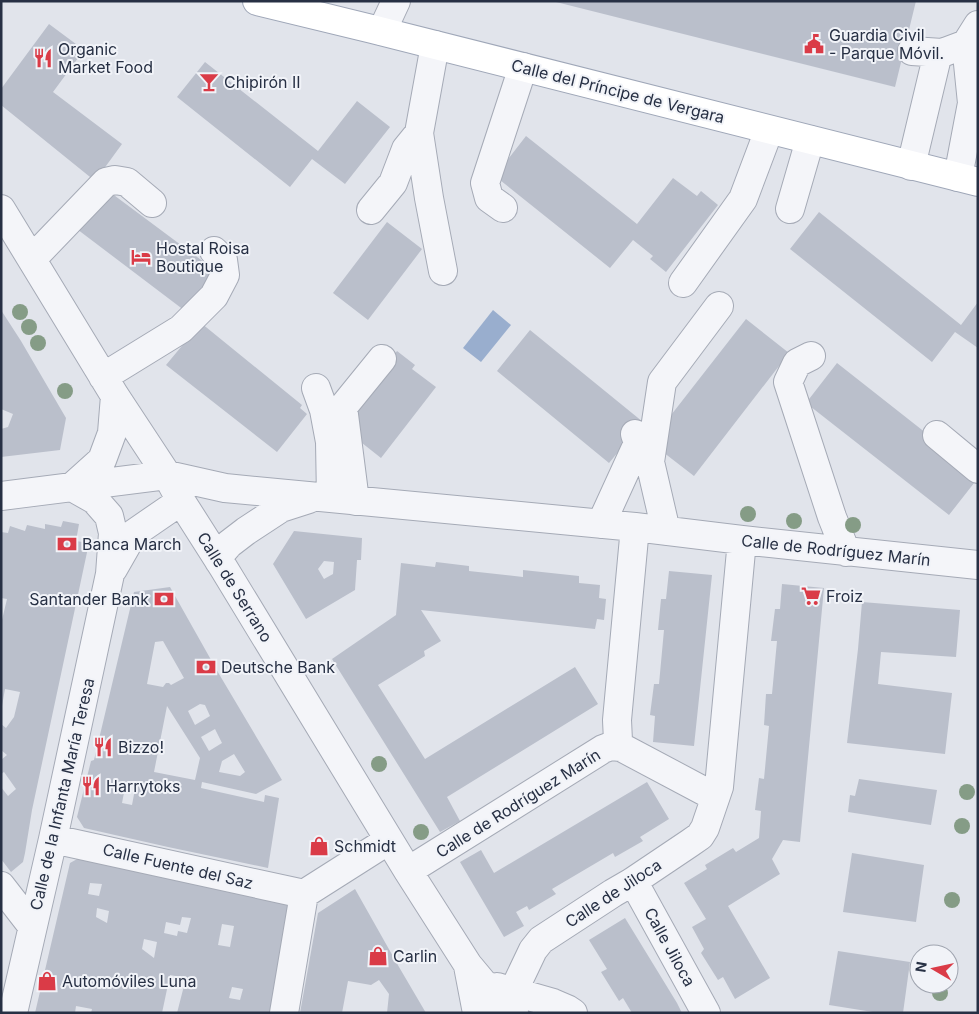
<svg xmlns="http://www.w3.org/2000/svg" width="979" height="1014" viewBox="0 0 979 1014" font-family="Inter,sans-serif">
<rect width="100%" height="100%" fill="#e1e4eb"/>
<!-- water -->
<path fill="#99aece" d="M493,310L511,325L481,362L463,348Z"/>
<!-- building -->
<path fill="#babfcb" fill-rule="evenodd" d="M552,1H916L895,87Z
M49,24L84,50L53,92L122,144L95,181L1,105V89Z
M205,62L318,151L357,101L390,127L345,184L312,159L290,187L177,97Z
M526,136L637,224L673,178L697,196L701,191L718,205L666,272L650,259L653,256L633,240L610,268L495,176Z
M95,181L232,283L201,323L65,220Z
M819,212L961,325L978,302V348L955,332L932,362L790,249Z
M387,222L422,249L368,320L333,293Z
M1,310L21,341L66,418L60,450L1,457V429L8,427L13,414L1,409Z
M746,319L789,353L694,476L650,442Z
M201,323L302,405L300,408L307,414L277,452L166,365Z
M530,330L643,422L609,463L497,371Z
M397,351L415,365L412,369L436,387L381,458L357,439L337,429Z
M837,363L978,474V478L949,515L806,403Z
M63,521L79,524L76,541L89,543L32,810L25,853L23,862L11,872L1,859V787L8,796L16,789L4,772L1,774V760L7,755L1,750V724L6,728L14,717L20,692L5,689L2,706H1V624L7,599L1,598V532L8,533L10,526L25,531L27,525L45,529V524L61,527Z
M294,531L362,538L361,560H357L355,590L306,619L273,564ZM324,561L334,562L333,574L324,579L318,569Z
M436,562L469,566V571L523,577V570L579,576V583L600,585L599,598L606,599L604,620L597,619L595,629L421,610L441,641L424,651L425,656L378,685L425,759L575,667L598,704L447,797L460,821L440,832L332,659L396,615L401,563L435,567Z
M669,571L712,575L694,746L653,742L655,716L650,715L654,684H659L664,630H658L661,599H666Z
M782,584L824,588L800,842L783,840L772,859L780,874L728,906L770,978L735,999L723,977L718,980L701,953L704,949L692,927L706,919L684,883L707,869L705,865L733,848L736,852L759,838L761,811L755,810L759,778L764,779L769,726L764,725L766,694H772L777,641H771L775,609H780Z
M170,587L219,674L282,780L256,794L202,782L201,788L264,802L265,795L279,798L268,868L168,847L84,828L77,817L91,761L94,760L134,592ZM163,641L184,678L171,685L169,683H166L163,687L147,684L155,642ZM200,704L205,705L210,716L195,725L188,711ZM167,706L200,758L195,780L154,772ZM215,729L222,743L209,751L201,737ZM234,754L245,772L240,776L219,772L222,761ZM126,782L136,784L132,805L122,803Z
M862,602L960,610L956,657L881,652L878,684L952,693L945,754L847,743L858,649Z
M859,779L937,790L931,825L848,812L850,795L855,796Z
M647,782L669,819L640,837L643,841L615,857L613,853L552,889L556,894L529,910L527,906L516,912L524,926L504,937L460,862L481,850L494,873Z
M852,853L924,865L916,922L843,912Z
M79,858L289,904L270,1013H177L186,978L170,975L162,1013H91L92,1009L76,1006L75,1013H35L70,863ZM90,883L102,884L99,896L88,894ZM97,908L109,911L107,923L96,917ZM182,917L191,918L187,933L178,931L177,936L164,933L166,922L180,925ZM222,924L234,926L230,947L218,945ZM144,939L157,942L154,958L142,949ZM232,987L243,989L240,1000L229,998Z
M355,889L399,967L426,1013H387L389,994L379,980L371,985L348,981L342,1013H300L318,913Z
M625,918L677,1003L682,1013H632L623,998L619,1001L601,972L607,969L589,940Z
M838,951L910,962L903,1013H879L829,1005Z"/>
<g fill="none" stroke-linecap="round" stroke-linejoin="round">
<defs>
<path id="minor" d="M382,31L396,1
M435,45L419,133L429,198L443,271
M912,51L942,53L966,44L978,25
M911,166L938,53
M958,177L972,103L966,44
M503,208L489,198L485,183L523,67
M1,209L115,396L167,475L181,501L223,567L408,871L468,965L508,1013
M790,209L810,140
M371,210L393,183L406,149L419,133
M32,259L106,182L115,180L127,182L152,203
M683,283L743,199L769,130
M811,356L797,363L788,382L832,517L846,552
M103,377L181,329L214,296L225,275L223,260L214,251
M316,388L324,410L330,442L331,498
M937,435L978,469
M72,487L102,460L112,433L115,396
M1,496L167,475L225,488L635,527L742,540L978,565
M355,501L343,407L382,359
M601,524L638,443L635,434
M666,531L650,462L662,382L719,306
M219,561L222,552L229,544L246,531L281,508L309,499
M113,569L133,534L181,501
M621,747L618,741L617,720L635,527
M53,839L304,894
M408,871L603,749L611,746L621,747L715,797
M632,882L637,888L706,1013
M1,886L32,926
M468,966L477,1013
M497,987L553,1003L567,1009L573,1013
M13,1013L53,839L110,574L113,533L109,516L95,500L72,487
M284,1013L304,894L389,840
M514,1013L513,992L533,950L541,940L613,893L632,882L690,843L700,836L705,828L719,787L742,540"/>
<path id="major" d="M257,1L372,29L978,182"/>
</defs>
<!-- minor casing -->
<use href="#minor" stroke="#a5aab6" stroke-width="30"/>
<!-- major casing -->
<use href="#major" stroke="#9fa7b8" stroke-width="30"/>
<!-- minor -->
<use href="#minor" stroke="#f4f5f9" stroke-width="28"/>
<!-- major -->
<use href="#major" stroke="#fff" stroke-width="28"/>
</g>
<!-- trees -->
<g fill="#859c86">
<circle cx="20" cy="312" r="8"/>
<circle cx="29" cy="327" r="8"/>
<circle cx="38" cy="343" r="8"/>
<circle cx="65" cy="391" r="8"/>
<circle cx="748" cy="514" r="8"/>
<circle cx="794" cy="521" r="8"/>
<circle cx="853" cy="525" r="8"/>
<circle cx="379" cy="764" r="8"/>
<circle cx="967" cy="792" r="8"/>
<circle cx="962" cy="826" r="8"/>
<circle cx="421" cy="832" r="8"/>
<circle cx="952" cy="900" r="8"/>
<circle cx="940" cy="993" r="8"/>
</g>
<!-- icons -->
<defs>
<symbol id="civic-bare" viewBox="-9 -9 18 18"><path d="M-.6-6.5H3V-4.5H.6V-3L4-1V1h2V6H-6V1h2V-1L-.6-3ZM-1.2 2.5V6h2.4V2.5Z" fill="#da3b47" stroke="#f1f3f8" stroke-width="2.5" paint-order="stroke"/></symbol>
<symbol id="restaurant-bare" viewBox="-9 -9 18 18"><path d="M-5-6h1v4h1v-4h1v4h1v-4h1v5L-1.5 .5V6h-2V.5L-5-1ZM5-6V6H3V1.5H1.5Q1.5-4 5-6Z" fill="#da3b47" stroke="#f1f3f8" stroke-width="2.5" paint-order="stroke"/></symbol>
<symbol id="bar-bare" viewBox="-9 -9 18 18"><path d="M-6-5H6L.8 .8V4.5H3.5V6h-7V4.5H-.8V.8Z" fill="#da3b47" stroke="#f1f3f8" stroke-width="2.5" paint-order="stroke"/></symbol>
<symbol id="hotel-bare" viewBox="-9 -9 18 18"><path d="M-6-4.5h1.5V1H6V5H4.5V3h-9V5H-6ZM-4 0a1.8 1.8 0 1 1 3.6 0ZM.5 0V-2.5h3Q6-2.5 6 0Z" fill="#da3b47" stroke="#f1f3f8" stroke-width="2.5" paint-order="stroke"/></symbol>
<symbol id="bank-bare" viewBox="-9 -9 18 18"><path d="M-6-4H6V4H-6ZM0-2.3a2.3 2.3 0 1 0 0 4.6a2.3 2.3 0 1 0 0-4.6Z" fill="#da3b47" stroke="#f1f3f8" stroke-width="2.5" paint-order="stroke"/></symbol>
<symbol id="supermarket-bare" viewBox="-9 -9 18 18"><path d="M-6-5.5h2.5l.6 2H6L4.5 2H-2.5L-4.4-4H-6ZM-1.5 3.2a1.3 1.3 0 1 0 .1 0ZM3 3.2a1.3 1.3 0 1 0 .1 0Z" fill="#da3b47" stroke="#f1f3f8" stroke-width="2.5" paint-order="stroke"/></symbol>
<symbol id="shop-bare" viewBox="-9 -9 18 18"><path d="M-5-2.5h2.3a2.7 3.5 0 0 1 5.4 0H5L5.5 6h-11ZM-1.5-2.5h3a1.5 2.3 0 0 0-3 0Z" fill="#da3b47" stroke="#f1f3f8" stroke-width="2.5" paint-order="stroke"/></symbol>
</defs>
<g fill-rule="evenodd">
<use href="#civic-bare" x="800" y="30" width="28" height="28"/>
<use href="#restaurant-bare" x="29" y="44" width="28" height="28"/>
<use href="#bar-bare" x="195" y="68" width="28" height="28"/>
<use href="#hotel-bare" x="127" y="243" width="28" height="28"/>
<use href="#bank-bare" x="53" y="530" width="28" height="28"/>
<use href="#supermarket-bare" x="797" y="582" width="28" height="28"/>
<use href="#bank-bare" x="150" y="585" width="28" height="28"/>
<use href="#bank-bare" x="192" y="653" width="28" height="28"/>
<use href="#restaurant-bare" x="89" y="733" width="28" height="28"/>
<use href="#restaurant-bare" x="77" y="772" width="28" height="28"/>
<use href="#shop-bare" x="305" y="832" width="28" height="28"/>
<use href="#shop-bare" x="364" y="942" width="28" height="28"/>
<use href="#shop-bare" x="33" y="967" width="28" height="28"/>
</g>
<g text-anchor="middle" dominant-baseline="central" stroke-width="4" stroke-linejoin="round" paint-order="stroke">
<!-- poi labels -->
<g font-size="16" fill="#273044" stroke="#f1f3f8" text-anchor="start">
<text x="829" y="35">Guardia Civil<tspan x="829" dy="18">- Parque Móvil.</tspan></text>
<text x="58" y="49">Organic<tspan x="58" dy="18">Market Food</tspan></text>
<text x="224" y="82">Chipirón II</text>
<text x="156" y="248">Hostal Roisa<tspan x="156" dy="18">Boutique</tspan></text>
<text x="82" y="544">Banca March</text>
<text x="826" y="596">Froiz</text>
<text x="149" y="599" text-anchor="end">Santander Bank</text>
<text x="221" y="667">Deutsche Bank</text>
<text x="118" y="747">Bizzo!</text>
<text x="106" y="786">Harrytoks</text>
<text x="334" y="846">Schmidt</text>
<text x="393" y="956">Carlin</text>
<text x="62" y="981">Automóviles Luna</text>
</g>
<!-- street labels -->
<g font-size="16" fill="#273044" stroke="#f1f3f8">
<text transform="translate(618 91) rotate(14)">Calle del Príncipe de Vergara</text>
<text transform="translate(836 550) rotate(6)">Calle de Rodríguez Marín</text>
<text transform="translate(235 587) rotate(58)">Calle de Serrano</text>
<text transform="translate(62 794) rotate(-77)">Calle de la Infanta María Teresa</text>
<text transform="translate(518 803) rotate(-32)">Calle de Rodríguez Marín</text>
<text transform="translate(178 866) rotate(13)">Calle Fuente del Saz</text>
<text transform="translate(613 893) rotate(-33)">Calle de Jiloca</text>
<text transform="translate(670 947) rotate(61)">Calle Jiloca</text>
</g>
</g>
<!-- border -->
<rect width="979" height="1014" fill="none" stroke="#273044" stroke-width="5"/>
<!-- north arrow -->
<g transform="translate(934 969) rotate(279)"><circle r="24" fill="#f1f3f8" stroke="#a0a5b0"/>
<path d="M0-4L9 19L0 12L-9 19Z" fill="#da3b47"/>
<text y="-8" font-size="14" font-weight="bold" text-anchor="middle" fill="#273044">N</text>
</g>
</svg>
